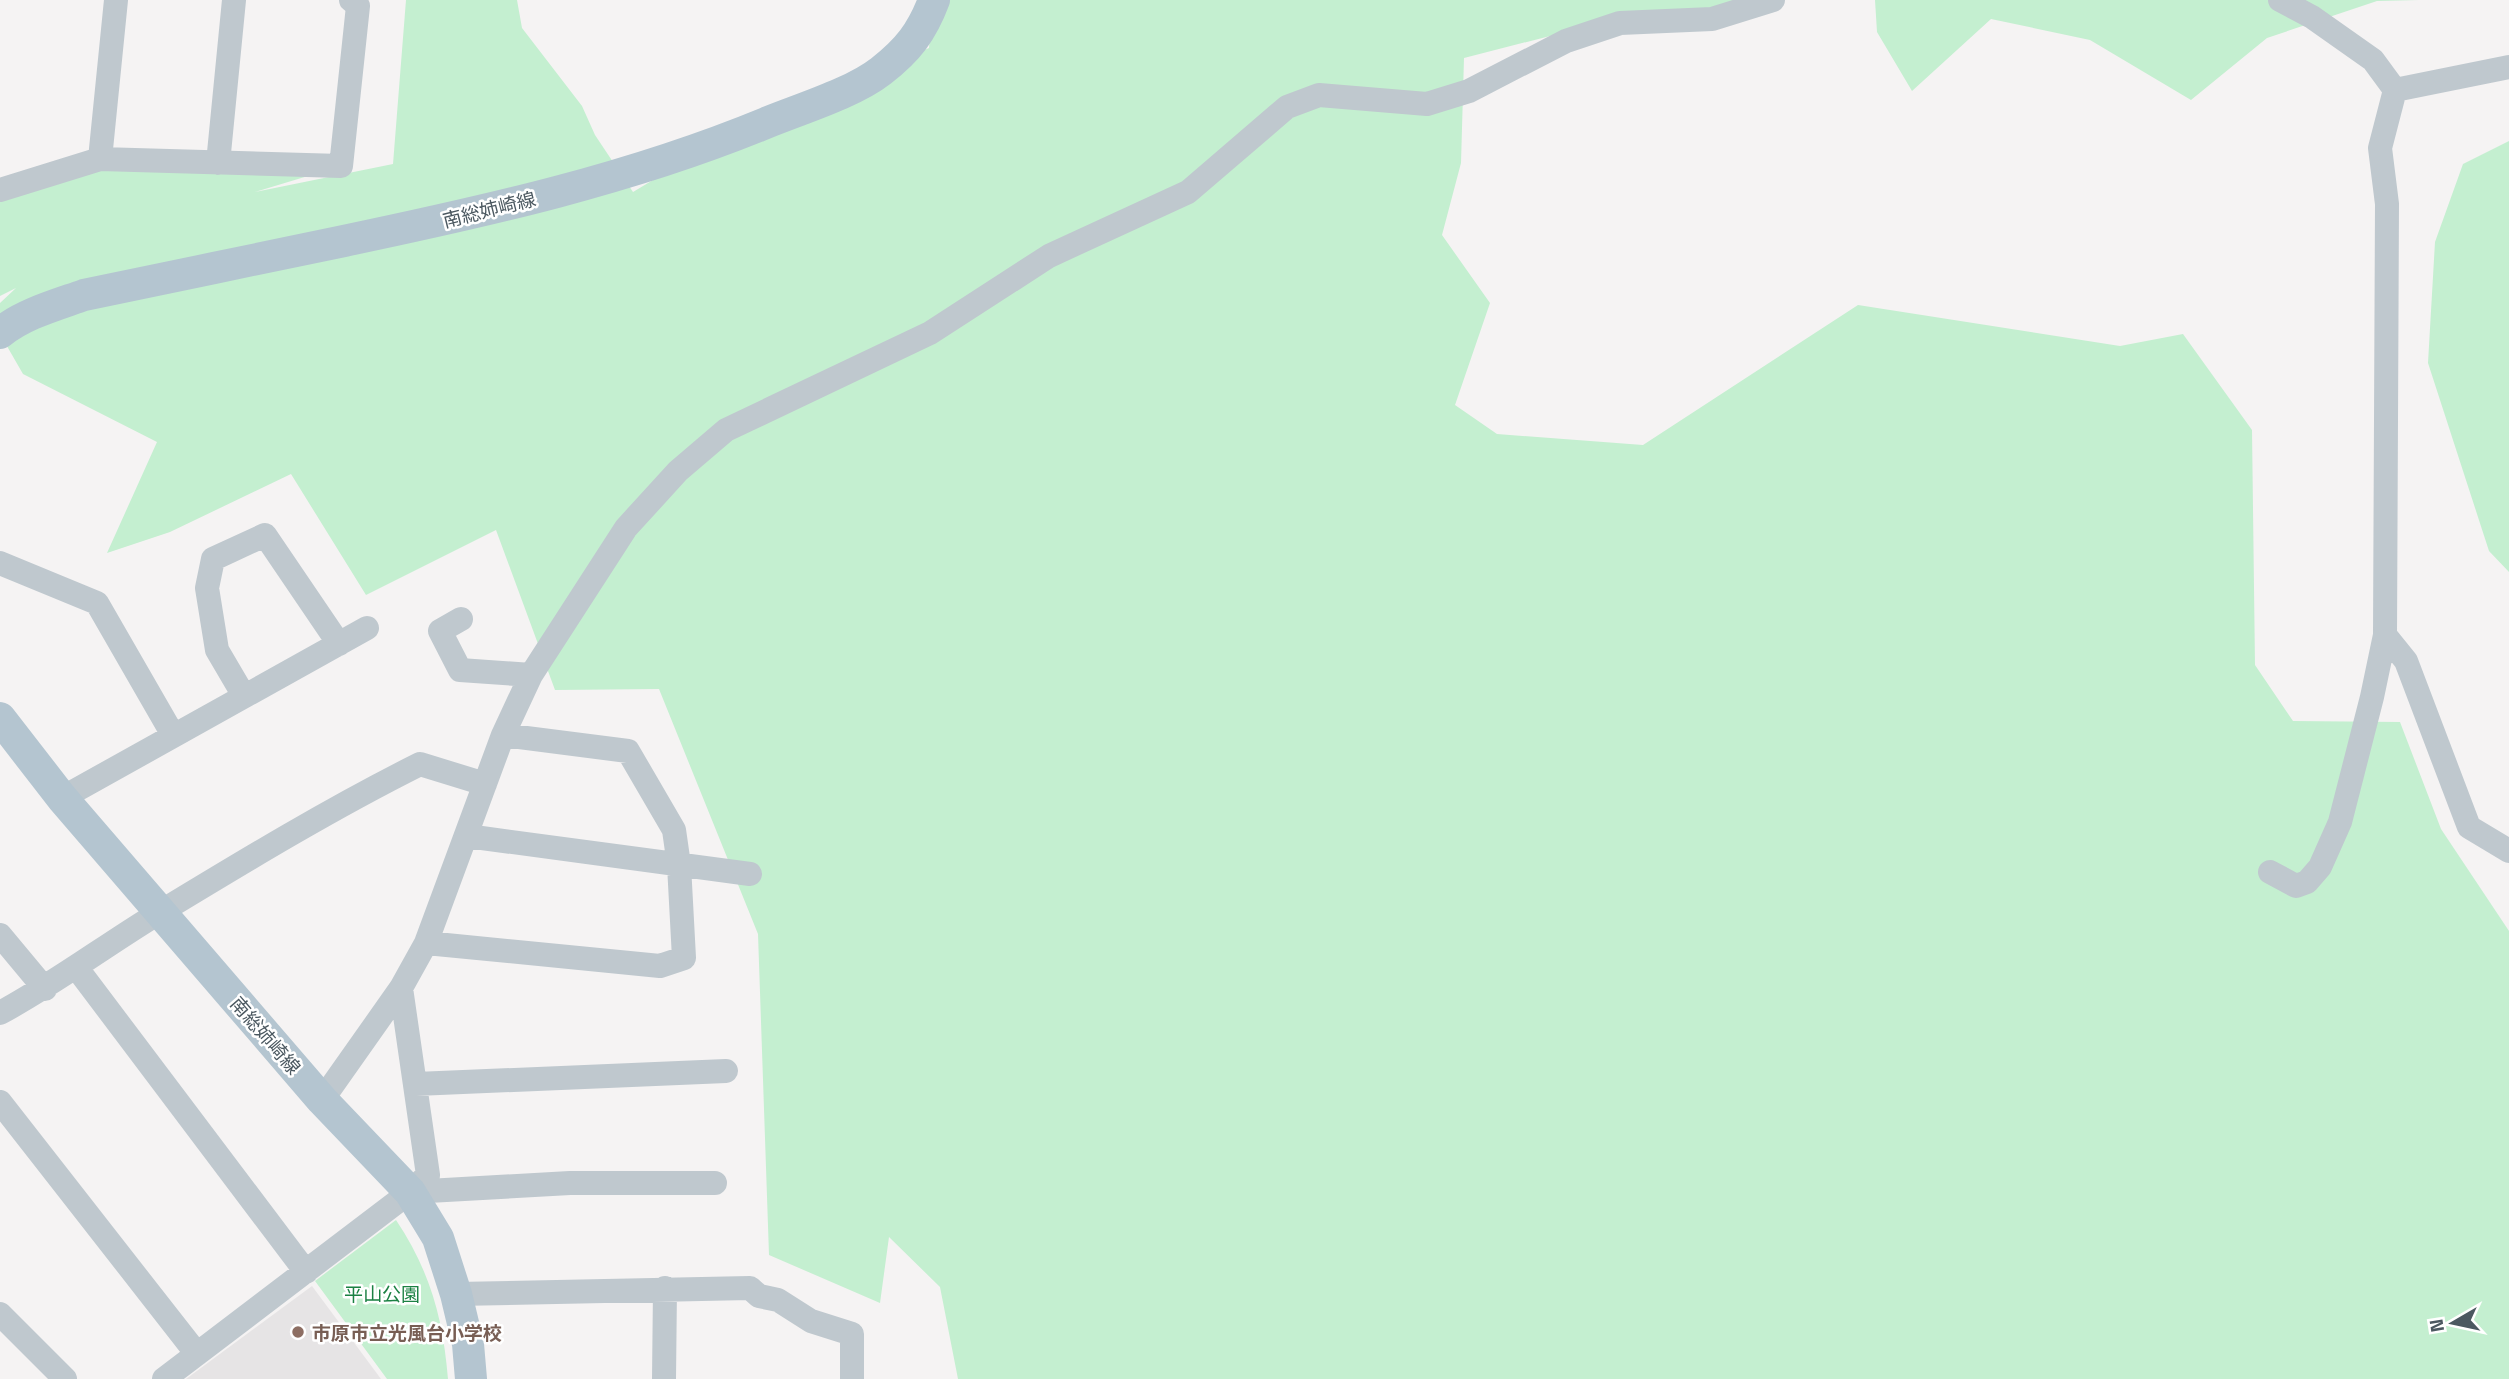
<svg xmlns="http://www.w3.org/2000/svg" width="2509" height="1379" viewBox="0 0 2509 1379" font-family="'Titillium Web','Noto Sans JP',sans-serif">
<rect width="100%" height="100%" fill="#f5f3f3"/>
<!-- education -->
<path fill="#e6e4e5" d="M312,1286L381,1379H186Z"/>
<!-- green -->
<path fill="#c4efd0" d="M406,0H517L522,28L582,106L595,135L633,192L713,144L929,48L933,0H1771L1585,27L1464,58L1461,163L1442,235L1490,303L1455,405L1497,434L1643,445L1858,305L2120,346L2183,334L2252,430L2255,665L2293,721L2400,722L2441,829L2509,931V1379H958L940,1287L889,1237L880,1303L769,1255L758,934L659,689L555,690L496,530L366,595L291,474L170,532L107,553L157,442L23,374L0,334V303L16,288L0,296V190L100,159L341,166L255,192L393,164Z
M1875,0H2419L2377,1L2267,38L2191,100L2090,40L1991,19L1912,91L1877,32Z
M2509,141V572L2489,551L2428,363L2435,242L2463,164Z
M396,1220C430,1271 443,1318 448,1379H387L315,1281Z"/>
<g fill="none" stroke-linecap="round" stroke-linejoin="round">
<!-- minor -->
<path stroke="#bfc8ce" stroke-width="24" d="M2280,0L2312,17L2373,60L2395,90
M2395,90L2509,67
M100,159L116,0
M218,163L234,0
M0,190L100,159L341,166L358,6L351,0
M0,563L97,603L173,735
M461,619L440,631L460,670L531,675
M2385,635L2406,661L2469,827L2509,851
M244,696L217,650L207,588L213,559L265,535L339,644
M62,798L367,628
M467,836L750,874
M2270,872L2296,886L2307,882L2320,867L2340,822L2372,697L2385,635L2387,204L2380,148L2395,90
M0,935L45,989
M426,943L660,966L684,958L679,865L674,830L628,751L503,735
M76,967L306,1272
M0,1013C56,983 107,944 162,911C246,860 332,808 420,764L485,784
M416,1084L726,1071
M322,1100L401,988L426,943L503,735L531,675L626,528L678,471L726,430L930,333L1049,256L1188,192L1287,107L1319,95L1427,104L1469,91L1566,41L1620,23L1712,19L1773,0
M0,1102L197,1354
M410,1192L570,1183H715
M456,1294L750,1288L759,1296L778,1300L811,1321L852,1334V1379
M0,1314L65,1379
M164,1379L410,1192L428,1175L401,988
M664,1379L665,1288"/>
<!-- major -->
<path stroke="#b4c5d0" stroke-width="32" d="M0,333C23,314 56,305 84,295C171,277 257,259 344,241C487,211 630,179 766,123C800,109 853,93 881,71C908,50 922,32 934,0
M0,718L62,798L322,1100L410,1192L438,1238L456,1294L468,1344L471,1379"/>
</g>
<!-- markers -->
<circle fill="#8d6e63" stroke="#fff" stroke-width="2.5" cx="298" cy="1332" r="7"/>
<g text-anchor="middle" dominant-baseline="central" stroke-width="5" stroke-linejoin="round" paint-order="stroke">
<!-- street labels -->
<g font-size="19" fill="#4b5860" stroke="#fff">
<text transform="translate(489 209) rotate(-14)">南総姉崎線</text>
<text transform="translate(266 1035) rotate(49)">南総姉崎線</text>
</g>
<!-- park labels -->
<g font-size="19" fill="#1b8143" stroke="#fff">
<text x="382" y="1293">平山公園</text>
</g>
<!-- education labels -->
<g font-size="19" font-weight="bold" fill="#785e54" stroke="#fff" text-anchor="start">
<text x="312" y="1332">市原市立光風台小学校</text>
</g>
</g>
<!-- north arrow -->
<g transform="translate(2453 1323) rotate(261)" stroke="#ffffff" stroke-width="5" paint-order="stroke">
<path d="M0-5L12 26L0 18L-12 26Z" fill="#4b5860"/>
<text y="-10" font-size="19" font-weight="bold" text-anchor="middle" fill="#4b5860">N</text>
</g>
</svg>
